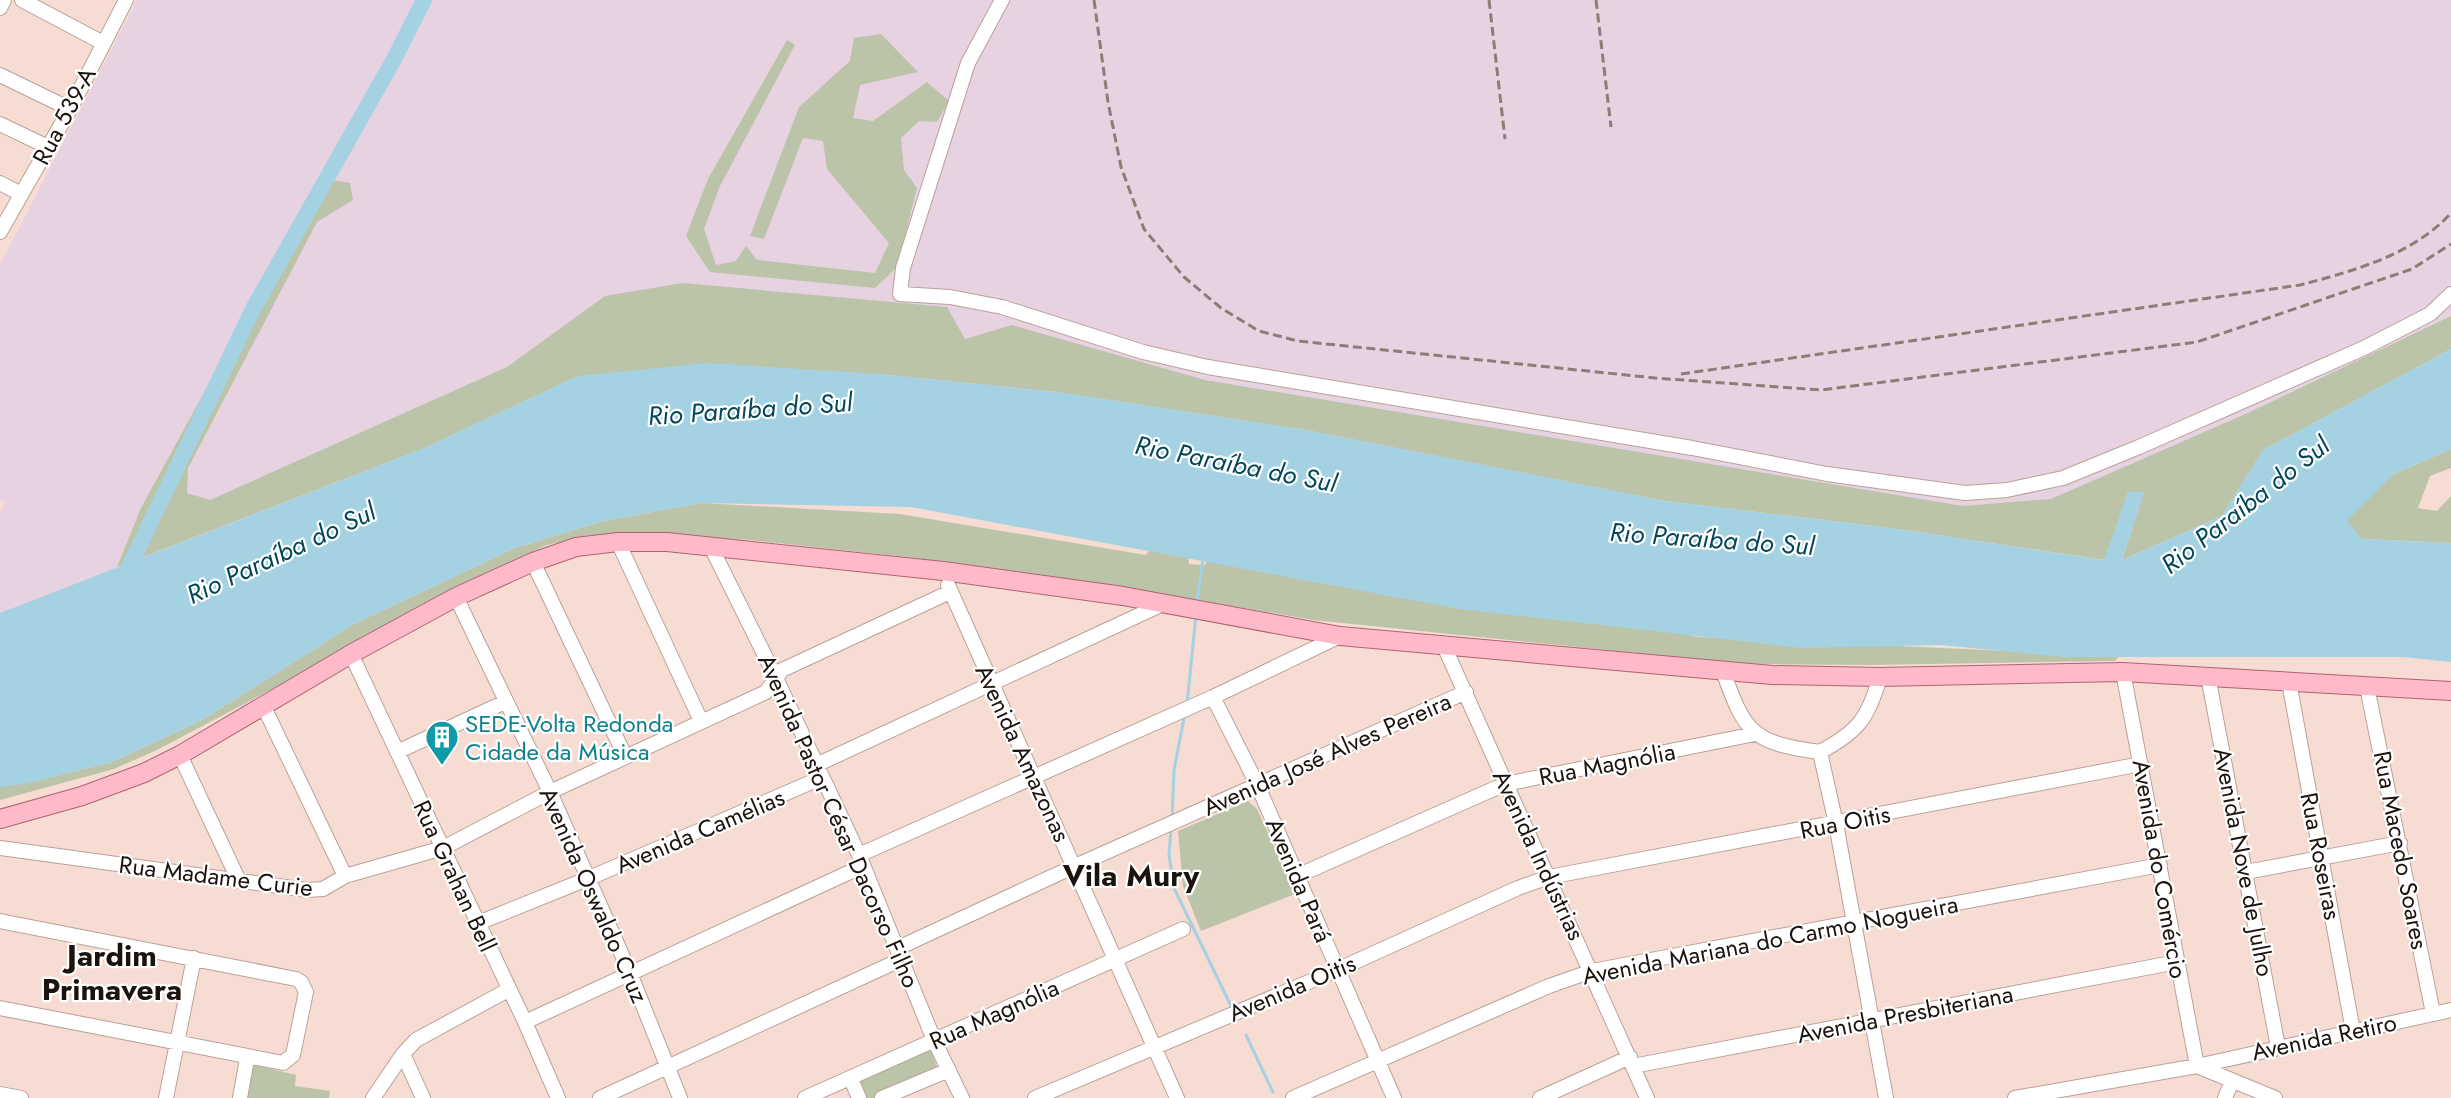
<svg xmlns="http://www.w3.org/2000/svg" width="2451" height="1098" viewBox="0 0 2451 1098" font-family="Jost,sans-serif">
<rect width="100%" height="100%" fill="#f6dcd2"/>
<!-- industrial -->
<path fill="#e6d2e1" d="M137,0H2451V349L2263,450L2222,516L422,449L0,613V512L6,502L0,499V265Z"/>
<!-- green -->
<path fill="#bbc4a8" d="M881,34L918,72L860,85L853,118L873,121L927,82L949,101L937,122L919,121L901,138L904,170L917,188L897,267L875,288L710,272L686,236L708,179L787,40L795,45L720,186L704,229L716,265L736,261L746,246L757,260L875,273L889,243L827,169L823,141L803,138L764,239L750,236L799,107L850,61L854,38Z
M321,178L350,183L353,200L317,222L188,468L187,493L210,500L507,367L605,296L683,283L947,307L965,339L1012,325L1205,380L1963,506L2051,499L2250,412L2451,316V349L2263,450L2222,516L2122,560L2144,492H2128L2105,560L1891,528L1665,501L1306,430L1057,392L878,374L578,376L422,449L117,567L141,508Z
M2451,449V468L2430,476L2418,508L2437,511L2451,496V543L2362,539L2346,521L2392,475Z
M702,503L900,514L1146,555L1162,533L1187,536L1189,564L1205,565L1212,545L1699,637L2119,656L2115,661L1871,665L1743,664L1313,620L1144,591L907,557L750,540L618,533L583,536L544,546L157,750L114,769L0,800V782L27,783L112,762L202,720L354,624L515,548L603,521Z
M1248,801L1257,809L1295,894L1201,931L1183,886L1178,831Z
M930,1047L938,1071L874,1098H865L858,1080Z
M254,1065L296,1075L295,1086L330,1091L329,1098H246Z"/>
<!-- water -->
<path fill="#a4d2e3" d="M2451,349V449L2392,475L2347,521L2362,539L2451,543V662L2403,657H2064L1941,645L1801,648L1460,609L911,507L702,503L603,521L515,548L354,624L202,720L112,762L25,784L0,787V613L422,449L578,376L708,363L878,374L1057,392L1306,430L1665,501L1891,528L2104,560L2128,492H2144L2122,560L2222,516L2263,450Z"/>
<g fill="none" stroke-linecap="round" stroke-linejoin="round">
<!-- stream -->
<path stroke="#a4d2e3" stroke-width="3" d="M1197,602L1203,558
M1187,704L1196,615
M1172,819L1174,770L1185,713
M1171,829L1169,855L1174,888L1231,1006
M1246,1035L1273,1092"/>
<!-- river -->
<path stroke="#a4d2e3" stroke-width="16" d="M122,582L253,309L393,61L424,0"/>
<defs>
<path id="minor" d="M22,0L103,43
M1002,0L968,63L903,268L900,294L950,297L1002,307L1143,352L1208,367L1692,448L1827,474L1965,493L2007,490L2063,478L2139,447L2364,348L2430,314L2451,294
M0,8L4,0
M0,75L70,109
M0,124L48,147
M0,183L21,194
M0,232L70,109L126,0
M618,542L701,721
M711,547L775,676L859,855L934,1040L962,1098
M533,562L625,756
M948,585L1177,1098
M456,597L550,792L630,973L680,1098
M1444,646L1647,1098
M351,654L525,1022L558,1098
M1723,671C1745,733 1752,743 1820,752
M2123,672L2197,1066
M2208,676L2278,1047
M2289,682L2353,1031
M2367,687L2433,1013
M1213,697L1257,784L1394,1098
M264,707L345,876
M397,752L505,702
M1820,752L1836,824L1886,1098
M1820,752C1859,731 1868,718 1880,677
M180,755L238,879
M816,765L1165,603
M0,848L307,890L323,889L345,876L443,848L550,792L766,692L782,670L950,592
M859,855L1213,697L1340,636
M2246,872L2400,843
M1297,876L1505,784L1755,734
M0,921L296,979L301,982L306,992L293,1055L283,1063L0,1008
M478,923L587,879L821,778
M898,948L1075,866L1466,692
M525,1022L863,866
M403,1054L423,1098
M1633,1066L2177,962
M2197,1066L2275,1098
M851,1079L859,1098
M0,1094L21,1098
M166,1098L194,958
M240,1098L247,1059
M373,1098L403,1054L416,1040L508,990
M600,1098L902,959
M805,1098L1183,929
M882,1098L949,1070
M1035,1098L1337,970L1518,888L1549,877L2141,764
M1293,1098L1549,986L1592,971L2160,865
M1540,1098L1630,1057
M2015,1098L2197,1066L2451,1010
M2225,1098L2232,1081"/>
<path id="major" d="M0,819L82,796L144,773L180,755L351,654L456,597L533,562L576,547L618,542H667L943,571L1123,596L1340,636L1772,675L1880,677L2123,672L2451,691"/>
</defs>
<!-- minor casing -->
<use href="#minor" stroke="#baa197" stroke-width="16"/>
<!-- major casing -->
<use href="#major" stroke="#b06271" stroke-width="20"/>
<!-- minor -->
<use href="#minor" stroke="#fff" stroke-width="14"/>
<!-- major -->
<use href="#major" stroke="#ffbaca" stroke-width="18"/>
<!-- rail -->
<path stroke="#8e7c75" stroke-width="3" stroke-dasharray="9 4.5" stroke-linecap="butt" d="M1094,0L1108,102L1121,167L1144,229L1184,277L1221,308L1259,331L1298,341L1655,378L1821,390L2197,342L2412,269L2451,244
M1489,0L1505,139
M1596,0L1611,127
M1681,374L2300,285C2353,271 2413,255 2451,213"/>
</g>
<!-- icons -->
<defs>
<symbol id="building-pin" viewBox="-11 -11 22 30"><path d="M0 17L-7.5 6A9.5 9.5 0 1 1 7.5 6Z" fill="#0f9aa8" stroke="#fff"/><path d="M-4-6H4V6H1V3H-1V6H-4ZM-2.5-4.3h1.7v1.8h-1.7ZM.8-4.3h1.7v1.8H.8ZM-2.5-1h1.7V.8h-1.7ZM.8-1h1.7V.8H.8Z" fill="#fff"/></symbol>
</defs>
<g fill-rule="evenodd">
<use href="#building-pin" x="423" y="718" width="38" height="52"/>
</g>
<g text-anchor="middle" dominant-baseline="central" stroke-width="4.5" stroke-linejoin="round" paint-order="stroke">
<!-- street labels -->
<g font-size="24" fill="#1c130f" stroke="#fff">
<text transform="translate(64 116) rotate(-62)">Rua 539-A</text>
<text transform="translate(1023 753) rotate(65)">Avenida Amazonas</text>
<text transform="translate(1327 754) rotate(-24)">Avenida José Alves Pereira</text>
<text transform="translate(1607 764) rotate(-11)">Rua Magnólia</text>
<text transform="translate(839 821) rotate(66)">Avenida Pastor César Dacorso Filho</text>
<text transform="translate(1845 822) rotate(-11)">Rua Oitis</text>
<text transform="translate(700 831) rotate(-23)">Avenida Camélias</text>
<text transform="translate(2401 850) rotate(79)">Rua Macedo Soares</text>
<text transform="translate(1539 855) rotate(65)">Avenida Indústrias</text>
<text transform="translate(2321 856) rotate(79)">Rua Roseiras</text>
<text transform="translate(2244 862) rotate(79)">Avenida Nove de Julho</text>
<text transform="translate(2160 869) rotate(80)">Avenida do Comércio</text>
<text transform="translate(216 876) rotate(7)">Rua Madame Curie</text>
<text transform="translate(455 876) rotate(65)">Rua Grahan Bell</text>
<text transform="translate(1299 880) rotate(67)">Avenida Pará</text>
<text transform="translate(594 895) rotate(66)">Avenida Oswaldo Cruz</text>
<text transform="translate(1770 940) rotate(-11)">Avenida Mariana do Carmo Nogueira</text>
<text transform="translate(1292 988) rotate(-23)">Avenida Oitis</text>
<text transform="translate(994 1014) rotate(-24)">Rua Magnólia</text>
<text transform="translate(1905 1014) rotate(-11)">Avenida Presbiteriana</text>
<text transform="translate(2324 1037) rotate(-12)">Avenida Retiro</text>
</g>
<!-- culture labels -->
<g font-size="24" fill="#0d838f" stroke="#fff" text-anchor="start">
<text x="465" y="723">SEDE-Volta Redonda<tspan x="465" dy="28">Cidade da Música</tspan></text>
</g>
<!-- water labels -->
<g font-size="26" font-style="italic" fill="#024658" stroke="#fff">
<text transform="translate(750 409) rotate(-4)">Rio Paraíba do Sul</text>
<text transform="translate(1236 464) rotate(11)">Rio Paraíba do Sul</text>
<text transform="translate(2245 505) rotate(-38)">Rio Paraíba do Sul</text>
<text transform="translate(1712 539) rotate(4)">Rio Paraíba do Sul</text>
<text transform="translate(281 553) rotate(-25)">Rio Paraíba do Sul</text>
</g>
<!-- district labels -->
<g font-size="30" font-weight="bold" fill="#1c130f" stroke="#fff">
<text x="1131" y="875">Vila Mury</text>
<text x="112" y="955">Jardim<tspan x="112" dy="34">Primavera</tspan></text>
</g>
</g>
</svg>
